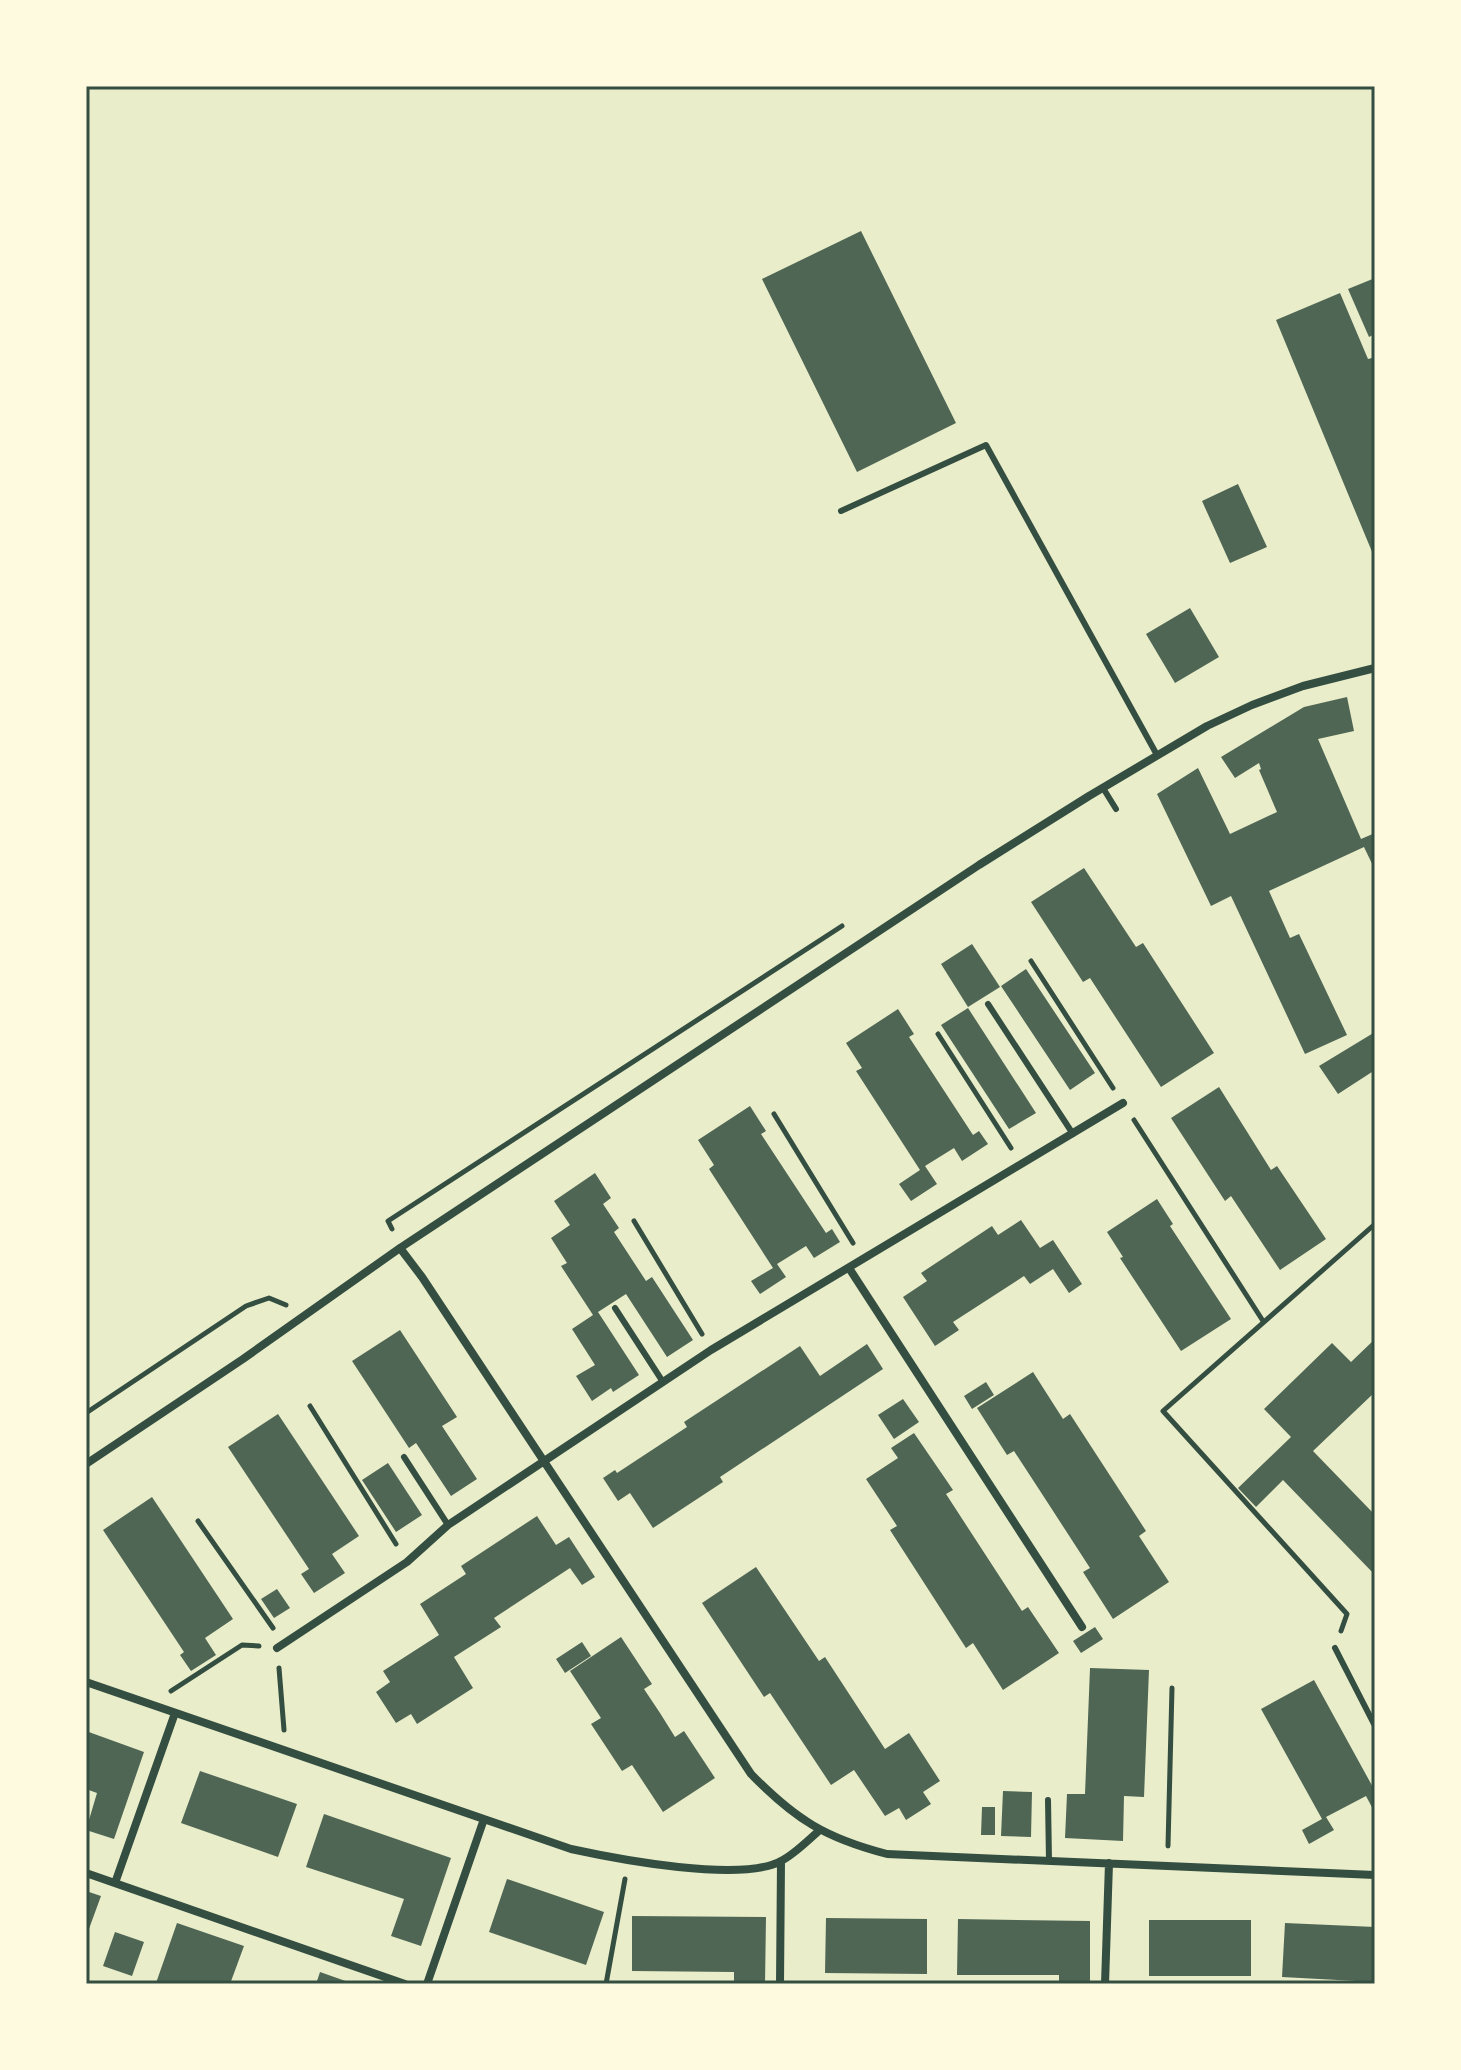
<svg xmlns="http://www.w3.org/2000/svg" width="1461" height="2070" viewBox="0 0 1461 2070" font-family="Manrope,sans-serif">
<rect width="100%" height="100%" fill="#e9edc9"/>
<!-- building -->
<path fill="#4f6655" d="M861,231L956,423L857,472L762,279Z
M1375,278V334L1369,337L1348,289Z
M1340,293L1368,359L1372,358L1375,364V559L1276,320Z
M1238,484L1267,547L1230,563L1202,501Z
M1190,608L1219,657L1175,683L1146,634Z
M1347,697L1354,731L1318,739L1361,839L1375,833V870L1364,847L1269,891L1290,938L1299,934L1347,1035L1305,1054L1231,896L1211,906L1157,794L1198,768L1230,834L1277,812L1259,770L1261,769L1259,763L1235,778L1221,757L1304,707Z
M1084,868L1136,947L1143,943L1214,1053L1161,1087L1090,978L1083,982L1031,902Z
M972,944L1000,987L968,1007L941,964Z
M1026,969L1095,1073L1070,1090L1001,986Z
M968,1008L1036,1113L1009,1129L941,1025Z
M898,1009L914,1034L909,1037L973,1135L979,1131L988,1144L962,1161L954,1148L925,1166L937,1184L911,1201L899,1184L920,1170L856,1071L862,1068L846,1043Z
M1375,1032V1070L1338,1094L1319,1066Z
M1219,1087L1271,1170L1277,1166L1326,1239L1280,1270L1231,1196L1225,1201L1171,1118Z
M750,1106L766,1131L761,1134L826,1233L832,1229L840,1242L814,1258L806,1246L777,1264L786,1277L760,1294L751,1281L773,1268L709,1169L714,1165L698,1140Z
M595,1173L611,1198L603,1204L619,1228L614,1232L646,1281L652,1277L693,1340L667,1357L626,1294L598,1312L639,1375L613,1392L611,1388L592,1401L576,1376L595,1365L572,1329L593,1315L561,1266L567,1263L551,1238L570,1225L554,1201Z
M1157,1199L1173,1224L1170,1226L1231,1319L1181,1351L1120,1258L1123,1257L1107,1232Z
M1021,1220L1040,1248L1053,1240L1082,1284L1069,1293L1053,1269L1030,1284L1024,1276L953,1322L959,1330L935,1346L903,1297L927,1281L921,1273L992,1226L998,1235Z
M400,1330L457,1417L442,1426L477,1479L451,1496L416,1443L409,1448L352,1361Z
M1375,1339V1392L1313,1451L1375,1515V1575L1283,1480L1256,1507L1238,1488L1291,1437L1264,1409L1332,1343L1351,1362Z
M867,1344L883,1369L720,1477L723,1482L653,1528L630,1493L618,1501L603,1478L615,1470L617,1473L687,1427L684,1422L800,1346L820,1376Z
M1033,1372L1063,1419L1070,1414L1146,1531L1139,1536L1169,1582L1113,1619L1083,1572L1090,1568L1044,1497L1014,1451L1007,1455L977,1408Z
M986,1382L994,1395L972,1409L964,1396Z
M903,1399L919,1422L894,1439L878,1415Z
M278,1414L359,1536L332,1554L345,1573L314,1593L301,1574L309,1569L228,1447Z
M914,1433L953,1490L946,1494L1022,1611L1028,1607L1059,1653L1003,1690L973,1643L966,1648L890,1530L897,1526L866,1479L898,1458L891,1448Z
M388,1463L422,1515L396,1532L362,1480Z
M152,1497L233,1619L205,1638L216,1655L191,1671L180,1655L184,1652L103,1530Z
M537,1516L556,1545L569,1537L595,1577L582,1585L570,1568L494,1618L501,1627L454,1657L473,1688L417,1724L411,1714L396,1723L376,1692L390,1682L383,1671L439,1635L420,1604L466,1574L461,1566Z
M756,1567L819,1661L825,1657L885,1749L909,1733L940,1781L923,1792L931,1804L906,1820L899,1808L885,1816L854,1770L831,1785L770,1693L764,1697L702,1603Z
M277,1589L290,1608L274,1618L261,1599Z
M1095,1627L1103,1639L1081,1653L1073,1641Z
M621,1637L652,1684L644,1689L660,1713L675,1737L684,1731L715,1778L663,1812L632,1765L622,1771L591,1724L601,1718L570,1671Z
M582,1642L591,1656L565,1673L556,1659Z
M1090,1668L1149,1670L1144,1797L1124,1796L1123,1841L1065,1838L1067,1794H1085Z
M1314,1680L1375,1791V1813L1366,1796L1326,1817L1334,1830L1309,1844L1302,1830L1322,1819L1261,1709Z
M86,1731L144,1752L114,1839L86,1830L97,1793L86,1789Z
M200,1771L297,1804L278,1857L181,1823Z
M1003,1791L1032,1792L1031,1837L1001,1836Z
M982,1807H995V1835H981Z
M324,1814L451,1858L421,1946L391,1936L404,1899L306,1867Z
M507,1879L604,1912L586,1965L489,1932Z
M86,1891L101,1896L86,1937Z
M632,1916L766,1917L765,1984H734V1972L632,1971Z
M826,1918L927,1919V1974L825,1973Z
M958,1919L1090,1921V1984H1059V1975H957Z
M1149,1920H1251V1976H1149Z
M177,1923L244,1946L230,1984L156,1983Z
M1285,1923L1375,1927V1982L1282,1977Z
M115,1932L144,1942L132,1976L103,1966Z
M320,1972L354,1984H316Z"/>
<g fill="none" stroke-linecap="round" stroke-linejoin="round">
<!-- path -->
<path stroke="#344e41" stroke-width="5" d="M1031,961L1113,1088
M938,1034L1011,1148
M774,1114L853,1243
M1134,1120L1263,1321
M634,1221L702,1334
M392,1229L388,1221L842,926
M310,1406L396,1544
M86,1413L246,1306L269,1298L286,1305
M198,1521L273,1628
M1341,1631L1347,1614L1163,1411L1375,1224
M279,1668L284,1730
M171,1691L242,1645L259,1646
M1168,1846L1172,1688
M606,1984L625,1879"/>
<!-- service -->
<path stroke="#344e41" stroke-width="6" d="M841,511L986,445L1157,755
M1103,788L1116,809
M988,1004L1073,1134
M615,1308L663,1382
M404,1457L448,1525
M1335,1648L1375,1726
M1048,1800L1049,1861"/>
<!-- minor -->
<path stroke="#344e41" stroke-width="8" d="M400,1248L422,1277L751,1774C795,1819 825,1838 887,1854L1375,1875
M849,1268L1082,1627
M86,1464L243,1359L400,1248L979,865L1089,796L1207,726L1252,705L1303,686L1375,668
M277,1648L407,1562L448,1525L711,1350L1123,1103
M86,1682L571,1849C617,1859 741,1883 781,1861C795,1854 808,1840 820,1830
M86,1873L405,1984
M115,1883L175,1713
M427,1984L484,1819
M780,1984L781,1861
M1105,1984L1109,1863"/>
</g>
<!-- border -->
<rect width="1461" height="2070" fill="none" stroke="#fefae0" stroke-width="176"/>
<rect x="88" y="88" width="1285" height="1894" fill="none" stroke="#344e41" stroke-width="3"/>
</svg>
